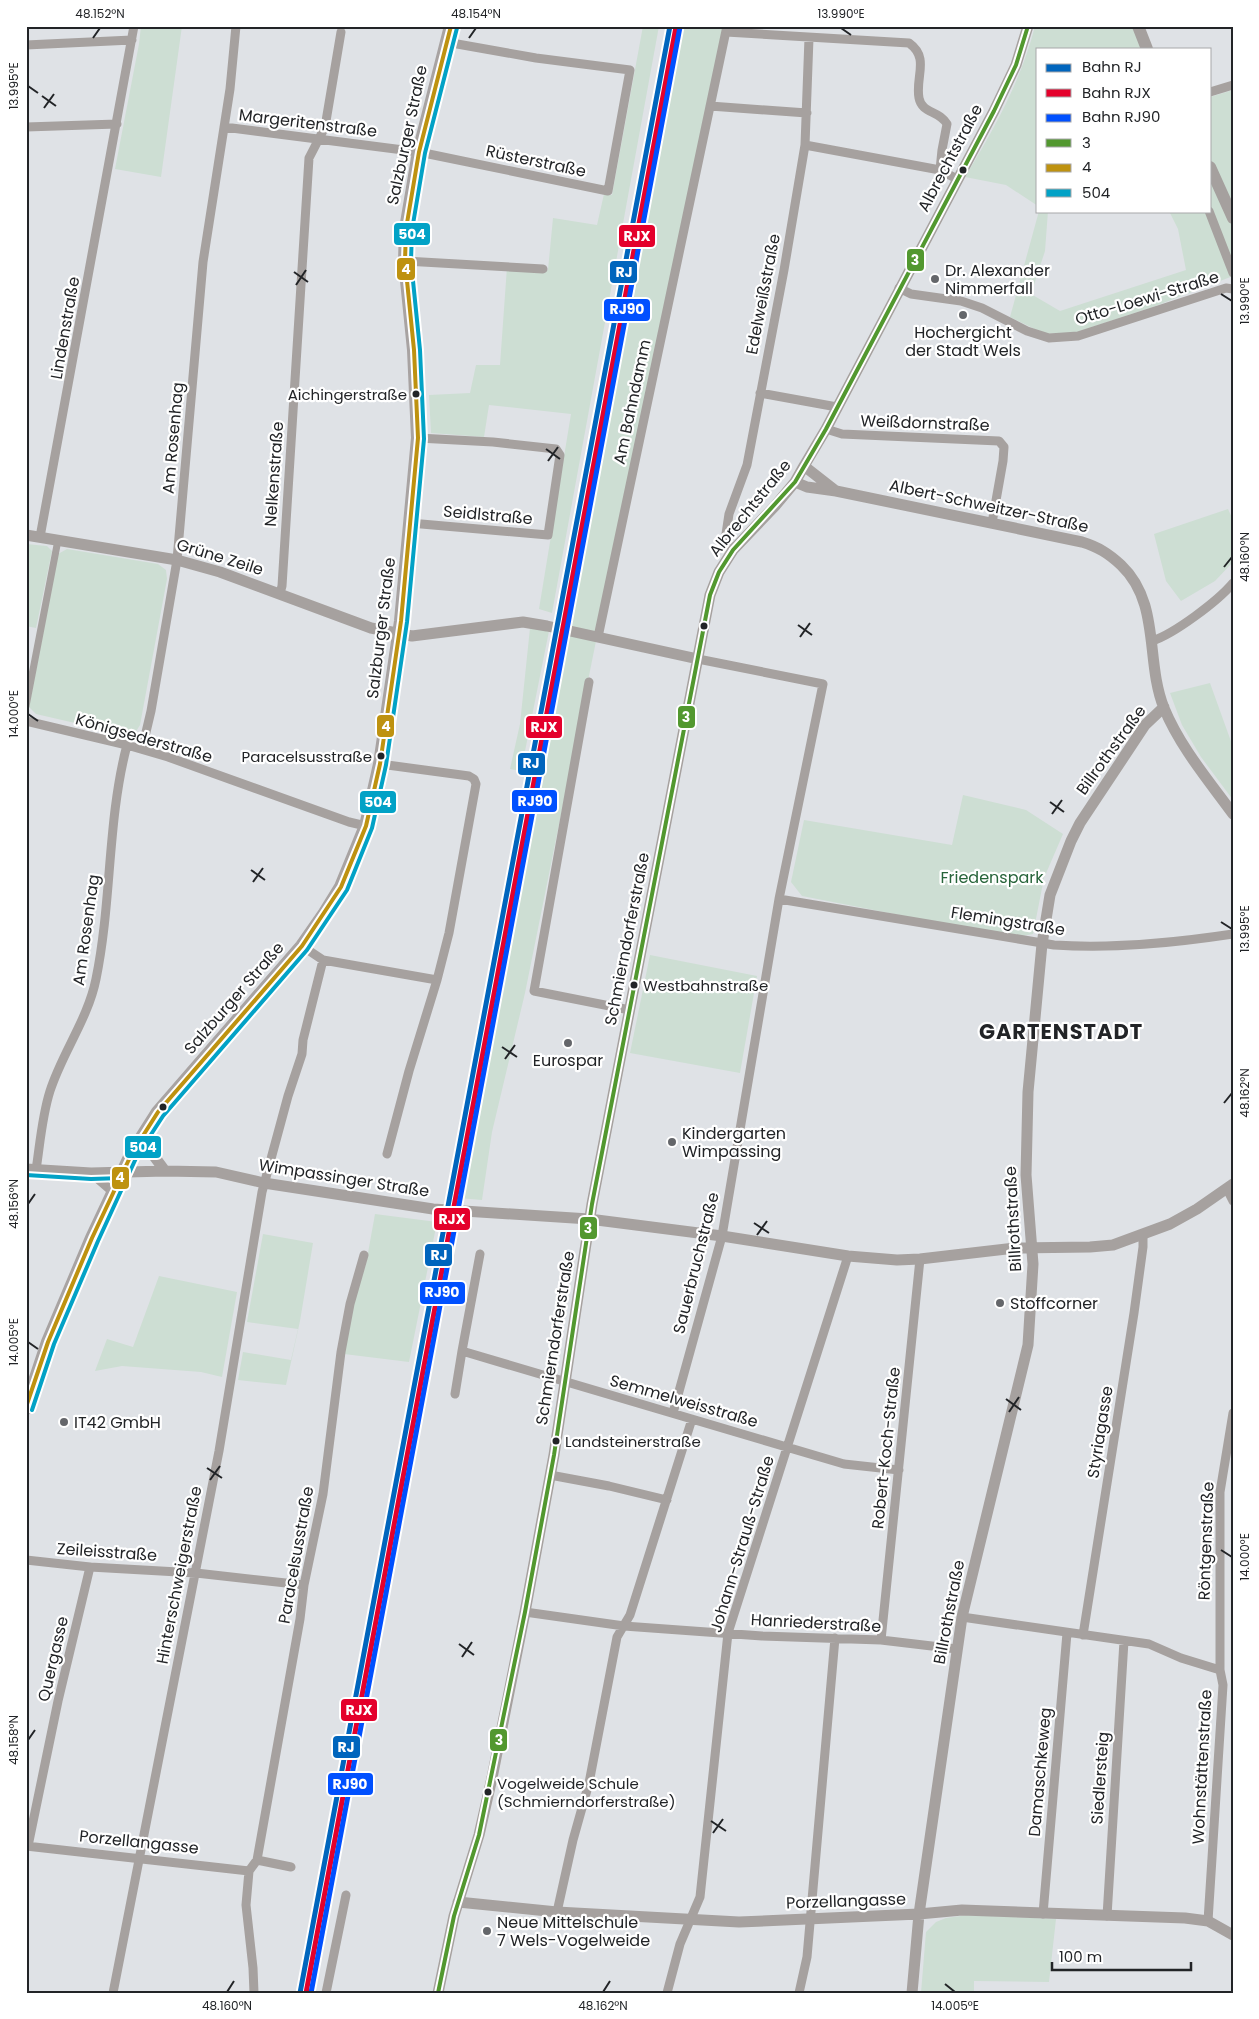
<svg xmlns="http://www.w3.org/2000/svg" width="1259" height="2019" viewBox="0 0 1259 2019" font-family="Poppins,sans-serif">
<rect width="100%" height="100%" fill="#dfe2e6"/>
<!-- green -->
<path fill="#cdded3" d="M141,26H182L161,177L115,169L139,44Z
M643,26H659L552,613L539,609L571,414L489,405L484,437L431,433L429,395L470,393L476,365H500L507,267L548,270L553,218L597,225L604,194L612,195Z
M680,26H725L595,646L525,993L492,1132L482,1200L459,1198L484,1075Z
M1035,26H1135L1144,49H1038V206L1006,185L965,177C994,129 1021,81 1035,26Z
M1233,90V276L1153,307L1074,333L1045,334L1010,317L1039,211H1048L1045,251L1031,294L1060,311L1186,270L1178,229L1169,211H1210V97Z
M1228,509L1233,520V562L1215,581L1181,601L1166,581L1154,534Z
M26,544L47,546L52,551L36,628L26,626Z
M67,549L158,564L166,570L167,579L140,725L135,733L127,735L36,714L29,707L58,554Z
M530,628L549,631L521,771L510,769L520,724Z
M1210,683L1233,747V800L1201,757L1182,725L1170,693Z
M963,795L1026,810L1063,834L1044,878L1033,934L1023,936L966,928L802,896L791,882L804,820L952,845Z
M650,955L757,976L740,1073L630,1053Z
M375,1214L437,1222L409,1362L344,1354L353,1304L366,1264Z
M263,1234L313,1243L300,1321L286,1385L238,1380L243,1352L291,1360L298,1329L247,1322Z
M159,1276L237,1292L222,1377L201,1372L122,1366L95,1371L107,1339L133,1347Z
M968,1915L1056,1919L1049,1982L974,1981V1993H921L926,1932L936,1922L946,1918Z"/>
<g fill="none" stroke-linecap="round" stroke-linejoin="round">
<!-- pedestrian -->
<path stroke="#a6a19f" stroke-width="7" d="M26,706L58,540"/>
<!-- minor -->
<path stroke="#a6a19f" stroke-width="9" d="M726,32L909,43C930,58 915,77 919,98C922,114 939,110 947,124L942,150L940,170
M26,45L132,40
M1210,92L1233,85
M710,106L807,113
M26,127L117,124
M224,127L419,152L608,191L630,70L536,58L446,42
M805,145L940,170L957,179
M1209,211L1233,273
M405,261L543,269
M899,288L911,294L961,301L982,308L1027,331L1049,338L1078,336L1226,288L1233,289
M760,393L837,407
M826,429L842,434L999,441L1004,447L1003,461L992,523
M410,523L548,535L560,455L556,449L493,442L418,438
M40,537L134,26
M733,550L727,543L726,534L729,514L747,465L784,270L805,145L809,38
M280,593L282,586L309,158L325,127L341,32
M598,637L727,26
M1152,641C1174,634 1218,601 1233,583
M589,682L534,991L630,1010
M26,721L127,745L168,757L349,822L366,826
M142,749L151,711L177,560L203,262L230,89L236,26
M380,764L469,776L474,779L476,784L449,933L437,980L409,1071L387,1154
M779,899L1054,945C1114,949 1173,943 1233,934
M302,946L323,960L437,980
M36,1170C40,1144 42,1116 50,1091C62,1053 88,1019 96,979C112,901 107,821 127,745
M91,1173L113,1192
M1227,1189L1233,1201
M480,1254L462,1351L844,1464L899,1470
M455,1394L462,1351
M673,1413L722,1236L779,899L823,684L698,659
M550,1475L609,1486L667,1500
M26,1560L90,1567L196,1573L304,1585
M525,1612L624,1626L762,1636L881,1640L957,1649
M962,1617L1149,1644L1181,1658L1220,1670L1223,1685L1208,1921
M1083,1635L1134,1313L1143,1247V1234
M881,1640L920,1259
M1220,1670V1492L1233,1413
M26,1846L249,1871L257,1860L291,1867
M28,1846L58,1701L90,1567
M257,1860L300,1619L304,1585L323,1494L341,1352L350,1304L364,1255
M249,1871L246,1905L253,1968L254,1993
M557,1912L573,1840L589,1783L617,1637L630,1615L692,1419
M1043,1914L1067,1633
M1107,1916L1124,1641
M113,1993L219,1451L262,1192L288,1096L302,1054L303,1040L323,960
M326,1993L346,1895
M667,1993L680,1944L700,1897L728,1633L848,1256
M799,1993L807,1957L835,1638"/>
<!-- tertiary -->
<path stroke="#a6a19f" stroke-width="11" d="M804,466L836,491
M795,482L807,487L836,491L1082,542C1098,547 1108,553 1121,565C1161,603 1145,661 1164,708C1180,747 1209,781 1233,814
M26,535L177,560L220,572L371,628L412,636L523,622L547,626L698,659
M146,1130L151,1152L165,1171
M26,1169L91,1173L165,1171L216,1172L264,1183L433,1209L589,1219L722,1236L848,1256L897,1260L920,1259L1015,1248L1090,1247L1113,1245L1170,1224L1197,1209L1233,1184
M458,1902L557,1912L739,1922L919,1914L962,1910L1185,1918L1208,1921L1233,1935
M438,1993L454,1916L479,1835L492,1778L525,1612L554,1455L592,1204L710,595L719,572L733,550L775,506L795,482L804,466L826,429L994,111L1016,65L1028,26
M912,1993L919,1914L962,1617L1028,1345L1033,1264L1026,1175L1028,1092L1042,944L1050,895L1071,841L1080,823L1145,725L1164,707"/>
<!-- secondary -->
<path stroke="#a5a09e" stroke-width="12" d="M1138,26L1147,49
M1210,167L1233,218"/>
<!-- primary -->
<path stroke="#a8a3a2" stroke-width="14" d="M26,1408L48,1342L92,1238L132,1153L158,1112L302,946L325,913L341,887L366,826L380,764L401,621L418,438L414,350L405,261L406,229L419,152L451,26"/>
<defs>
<path id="bus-1" d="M438,1993L454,1916L479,1835L525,1612L554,1455L592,1204L710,595L719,572L733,550L795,482L826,429L994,111L1016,65L1028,26"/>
<path id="bus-2" d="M26,1407L48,1342L92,1238L132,1153L158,1112L302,946L341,887L366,826L380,764L401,621L418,438L414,350L405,261L406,229L419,152L451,26"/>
<path id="bus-3" d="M26,1175L91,1179L122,1178
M32,1410L54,1344L98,1241L137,1156L163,1116L307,950L347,890L372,828L386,765L407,622L424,439L420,350L411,261L412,230L425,153L457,28"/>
</defs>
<!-- bus-1 casing -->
<use href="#bus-1" stroke="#fff" stroke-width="8"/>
<!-- bus-2 casing -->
<use href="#bus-2" stroke="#fff" stroke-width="8"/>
<!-- bus-3 casing -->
<use href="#bus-3" stroke="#fff" stroke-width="8"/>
<!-- bus-1 -->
<use href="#bus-1" stroke="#52982f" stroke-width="4"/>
<!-- bus-2 -->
<use href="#bus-2" stroke="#be9210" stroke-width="4"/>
<!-- bus-3 -->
<use href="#bus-3" stroke="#02a2c6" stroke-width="4"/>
<defs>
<path id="rail-1" d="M300,1993L670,26"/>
<path id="rail-2" d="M306,1993L676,27"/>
<path id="rail-3" d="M311,1993L680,27"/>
</defs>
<!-- rail-1 casing -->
<use href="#rail-1" stroke="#fff" stroke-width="9"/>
<!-- rail-2 casing -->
<use href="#rail-2" stroke="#fff" stroke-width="9"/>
<!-- rail-3 casing -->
<use href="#rail-3" stroke="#fff" stroke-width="9"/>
<!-- rail-1 -->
<use href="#rail-1" stroke="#0065bd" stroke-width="5"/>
<!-- rail-2 -->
<use href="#rail-2" stroke="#e4002b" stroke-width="5"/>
<!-- rail-3 -->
<use href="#rail-3" stroke="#0050ff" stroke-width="5"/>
</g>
<!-- ticks -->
<path fill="none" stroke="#222427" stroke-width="2" d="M841,28L851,35M93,38L100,28M469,38L476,28M28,86L38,93M42,96L56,106M44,108L54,94M294,272L308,282M296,285L306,270M1221,294L1232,301M546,449L560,459M548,461L558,447M1224,567L1232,557M798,625L812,635M800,637L810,623M28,714L38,721M1050,802L1064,812M1052,814L1062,800M251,870L265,880M253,882L263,868M1221,922L1232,929M502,1047L517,1057M505,1059L515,1045M1224,1103L1232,1093M28,1204L35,1194M754,1223L769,1233M757,1235L767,1221M28,1342L38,1349M1006,1399L1021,1410M1009,1412L1019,1397M207,1468L222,1478M210,1480L220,1466M1221,1550L1232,1557M459,1644L474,1655M462,1657L472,1642M28,1740L35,1730M711,1821L726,1831M713,1833L723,1819M945,1984L955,1992M227,1992L234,1981M603,1992L610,1981"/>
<!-- markers -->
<g fill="#222427" stroke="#fff" stroke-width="2">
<circle cx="963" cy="170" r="4.5"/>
<circle cx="416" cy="394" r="4.5"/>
<circle cx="704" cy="626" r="4.5"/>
<circle cx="381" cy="756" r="4.5"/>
<circle cx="634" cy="985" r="4.5"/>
<circle cx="163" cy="1107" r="4.5"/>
<circle cx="556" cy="1441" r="4.5"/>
<circle cx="488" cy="1792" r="4.5"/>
</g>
<g fill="#64666a" stroke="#fff" stroke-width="2">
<circle cx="935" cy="279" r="5"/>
<circle cx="963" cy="315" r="5"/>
<circle cx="568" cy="1043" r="5"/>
<circle cx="672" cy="1142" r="5"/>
<circle cx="1000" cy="1303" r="5"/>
<circle cx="64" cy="1422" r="5"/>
<circle cx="487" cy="1931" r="5"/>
</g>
<g text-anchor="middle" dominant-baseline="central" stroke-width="4.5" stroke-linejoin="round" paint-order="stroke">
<!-- bus labels -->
<g font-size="15" fill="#222427" stroke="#fff" text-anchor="start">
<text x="407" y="394" text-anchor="end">Aichingerstraße</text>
<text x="372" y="756" text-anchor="end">Paracelsusstraße</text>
<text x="643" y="985">Westbahnstraße</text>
<text x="565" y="1441">Landsteinerstraße</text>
<text x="497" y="1783">Vogelweide Schule<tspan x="497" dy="18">(Schmierndorferstraße)</tspan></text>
</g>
<!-- street labels -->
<g font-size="16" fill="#222427" stroke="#fff">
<text transform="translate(308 123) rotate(7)">Margeritenstraße</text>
<text transform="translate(407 135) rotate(-78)">Salzburger Straße</text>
<text transform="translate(950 158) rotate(-62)">Albrechtstraße</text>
<text transform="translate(536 161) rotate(12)">Rüsterstraße</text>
<text transform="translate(763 294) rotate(-79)">Edelweißstraße</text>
<text transform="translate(1147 298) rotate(-17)">Otto-Loewi-Straße</text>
<text transform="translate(65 328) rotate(-80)">Lindenstraße</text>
<text transform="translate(632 402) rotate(-78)">Am Bahndamm</text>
<text transform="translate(925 423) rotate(2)">Weißdornstraße</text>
<text transform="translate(173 438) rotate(-85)">Am Rosenhag</text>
<text transform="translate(274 474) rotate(-86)">Nelkenstraße</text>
<text transform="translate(989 506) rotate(12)">Albert-Schweitzer-Straße</text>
<text transform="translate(750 508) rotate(-51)">Albrechtstraße</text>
<text transform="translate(488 515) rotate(5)">Seidlstraße</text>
<text transform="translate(220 557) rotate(17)">Grüne Zeile</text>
<text transform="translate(381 628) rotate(-83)">Salzburger Straße</text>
<text transform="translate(144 738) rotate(16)">Königsederstraße</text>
<text transform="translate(1111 750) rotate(-54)">Billrothstraße</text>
<text transform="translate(1008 921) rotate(9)">Flemingstraße</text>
<text transform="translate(86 930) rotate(-82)">Am Rosenhag</text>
<text transform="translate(627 939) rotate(-79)">Schmierndorferstraße</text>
<text transform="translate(234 998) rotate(-49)">Salzburger Straße</text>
<text transform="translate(344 1178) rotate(9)">Wimpassinger Straße</text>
<text transform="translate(1013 1219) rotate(-93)">Billrothstraße</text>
<text transform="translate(696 1263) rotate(-76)">Sauerbruchstraße</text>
<text transform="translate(555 1338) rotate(-81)">Schmierndorferstraße</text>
<text transform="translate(684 1401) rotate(16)">Semmelweisstraße</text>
<text transform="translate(1100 1432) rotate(-81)">Styriagasse</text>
<text transform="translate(886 1448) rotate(-84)">Robert-Koch-Straße</text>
<text transform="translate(1206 1541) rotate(-88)">Röntgenstraße</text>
<text transform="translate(742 1544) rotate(-73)">Johann-Strauß-Straße</text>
<text transform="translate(107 1552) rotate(4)">Zeileisstraße</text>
<text transform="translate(296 1555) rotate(-80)">Paracelsusstraße</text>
<text transform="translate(179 1575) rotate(-79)">Hinterschweigerstraße</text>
<text transform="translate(949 1612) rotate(-79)">Billrothstraße</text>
<text transform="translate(816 1623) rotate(3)">Hanriederstraße</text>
<text transform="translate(53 1659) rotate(-77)">Quergasse</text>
<text transform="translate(1202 1767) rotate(-87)">Wohnstättenstraße</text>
<text transform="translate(1040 1772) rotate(-85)">Damaschkeweg</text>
<text transform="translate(1100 1778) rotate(-86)">Siedlersteig</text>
<text transform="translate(139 1842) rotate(6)">Porzellangasse</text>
<text transform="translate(846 1901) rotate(-2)">Porzellangasse</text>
</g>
<!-- poi labels -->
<g font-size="16" fill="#222427" stroke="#fff" text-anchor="start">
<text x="945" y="270">Dr. Alexander<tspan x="945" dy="18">Nimmerfall</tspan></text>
<text x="963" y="332" text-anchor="middle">Hochergicht<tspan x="963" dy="18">der Stadt Wels</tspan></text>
<text x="568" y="1060" text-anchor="middle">Eurospar</text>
<text x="682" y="1133">Kindergarten<tspan x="682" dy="18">Wimpassing</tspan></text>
<text x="1010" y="1303">Stoffcorner</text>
<text x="74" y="1422">IT42 GmbH</text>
<text x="497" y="1922">Neue Mittelschule<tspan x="497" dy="18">7 Wels-Vogelweide</tspan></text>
</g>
<!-- park labels -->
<g font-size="16" fill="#27643a" stroke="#fff">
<text x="992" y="877">Friedenspark</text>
</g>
<!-- district labels -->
<g font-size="21" font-weight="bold" letter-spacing="1" fill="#222427" stroke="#fff">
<text x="1061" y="1031">GARTENSTADT</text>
</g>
</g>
<g stroke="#fff" stroke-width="2">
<rect x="393" y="222" width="38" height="24" rx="5" fill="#02a2c6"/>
<rect x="618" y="224" width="38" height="24" rx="5" fill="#e4002b"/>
<rect x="906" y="248" width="19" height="24" rx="5" fill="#52982f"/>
<rect x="396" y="257" width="20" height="24" rx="5" fill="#be9210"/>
<rect x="609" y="260" width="29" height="24" rx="5" fill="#0065bd"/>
<rect x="603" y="298" width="48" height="24" rx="5" fill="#0050ff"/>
<rect x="677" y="705" width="19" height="24" rx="5" fill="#52982f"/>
<rect x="376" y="714" width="19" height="24" rx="5" fill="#be9210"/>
<rect x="525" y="715" width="38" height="24" rx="5" fill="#e4002b"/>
<rect x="517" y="752" width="29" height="24" rx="5" fill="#0065bd"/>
<rect x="511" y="789" width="47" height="24" rx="5" fill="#0050ff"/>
<rect x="359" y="790" width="38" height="24" rx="5" fill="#02a2c6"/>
<rect x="124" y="1135" width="38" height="24" rx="5" fill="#02a2c6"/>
<rect x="111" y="1166" width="19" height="24" rx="5" fill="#be9210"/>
<rect x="433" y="1207" width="38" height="24" rx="5" fill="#e4002b"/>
<rect x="579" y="1216" width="19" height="24" rx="5" fill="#52982f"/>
<rect x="424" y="1243" width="29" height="24" rx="5" fill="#0065bd"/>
<rect x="419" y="1281" width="47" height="24" rx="5" fill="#0050ff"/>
<rect x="340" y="1698" width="38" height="24" rx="5" fill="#e4002b"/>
<rect x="489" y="1728" width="19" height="24" rx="5" fill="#52982f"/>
<rect x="332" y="1735" width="29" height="24" rx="5" fill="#0065bd"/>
<rect x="327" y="1772" width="47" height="24" rx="5" fill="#0050ff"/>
</g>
<g font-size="14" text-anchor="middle" font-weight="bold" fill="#fff">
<text x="412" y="239">504</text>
<text x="637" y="241">RJX</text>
<text x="915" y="265">3</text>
<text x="406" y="274">4</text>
<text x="624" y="277">RJ</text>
<text x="627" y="314">RJ90</text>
<text x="686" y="722">3</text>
<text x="386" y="731">4</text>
<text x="544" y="732">RJX</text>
<text x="531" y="768">RJ</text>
<text x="535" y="806">RJ90</text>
<text x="378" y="807">504</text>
<text x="143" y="1152">504</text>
<text x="120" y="1182">4</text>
<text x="452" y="1224">RJX</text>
<text x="588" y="1233">3</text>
<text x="439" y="1260">RJ</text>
<text x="442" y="1297">RJ90</text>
<text x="359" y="1715">RJX</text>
<text x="499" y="1745">3</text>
<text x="346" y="1752">RJ</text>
<text x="350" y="1789">RJ90</text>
</g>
<!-- border -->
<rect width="1259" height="2019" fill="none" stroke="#ffffff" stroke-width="55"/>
<!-- legend -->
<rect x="1036" y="48" width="175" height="165" fill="#ffffff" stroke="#a7a7a9"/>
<rect x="1046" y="64" width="25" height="8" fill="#0065bd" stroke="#a7a7a9"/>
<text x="1082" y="72" font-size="15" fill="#222427">Bahn RJ</text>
<rect x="1046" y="89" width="25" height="8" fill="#e4002b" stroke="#a7a7a9"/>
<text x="1082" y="98" font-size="15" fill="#222427">Bahn RJX</text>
<rect x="1046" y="114" width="25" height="8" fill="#0050ff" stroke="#a7a7a9"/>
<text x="1082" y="122" font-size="15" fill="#222427">Bahn RJ90</text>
<rect x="1046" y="139" width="25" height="8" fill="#52982f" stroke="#a7a7a9"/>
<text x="1082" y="148" font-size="15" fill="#222427">3</text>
<rect x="1046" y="164" width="25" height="8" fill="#be9210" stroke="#a7a7a9"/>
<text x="1082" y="172" font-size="15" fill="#222427">4</text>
<rect x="1046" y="189" width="25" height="8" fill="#02a2c6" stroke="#a7a7a9"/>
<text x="1082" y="198" font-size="15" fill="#222427">504</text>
<!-- scale -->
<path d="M1052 1962v8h139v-8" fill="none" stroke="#222427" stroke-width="2.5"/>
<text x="1059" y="1962" font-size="15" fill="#222427" stroke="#ffffff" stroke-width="4" paint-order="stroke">100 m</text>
<rect x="28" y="28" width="1204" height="1964" fill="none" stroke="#222427" stroke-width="2"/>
<g font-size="12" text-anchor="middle" fill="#222427">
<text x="100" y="18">48.152°N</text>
<text x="476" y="18">48.154°N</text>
<text x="841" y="18">13.990°E</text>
<text transform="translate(14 86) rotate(-90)" y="4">13.995°E</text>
<text transform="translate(1245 301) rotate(-90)" y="4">13.990°E</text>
<text transform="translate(1245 557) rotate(-90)" y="4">48.160°N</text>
<text transform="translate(14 714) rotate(-90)" y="4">14.000°E</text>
<text transform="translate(1245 929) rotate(-90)" y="4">13.995°E</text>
<text transform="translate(1245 1093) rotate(-90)" y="4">48.162°N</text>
<text transform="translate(14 1204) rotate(-90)" y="4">48.156°N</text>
<text transform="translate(14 1342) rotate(-90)" y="4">14.005°E</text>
<text transform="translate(1245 1557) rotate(-90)" y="4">14.000°E</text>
<text transform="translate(14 1740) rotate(-90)" y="4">48.158°N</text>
<text x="227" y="2010">48.160°N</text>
<text x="603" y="2010">48.162°N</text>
<text x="955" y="2010">14.005°E</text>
</g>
</svg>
